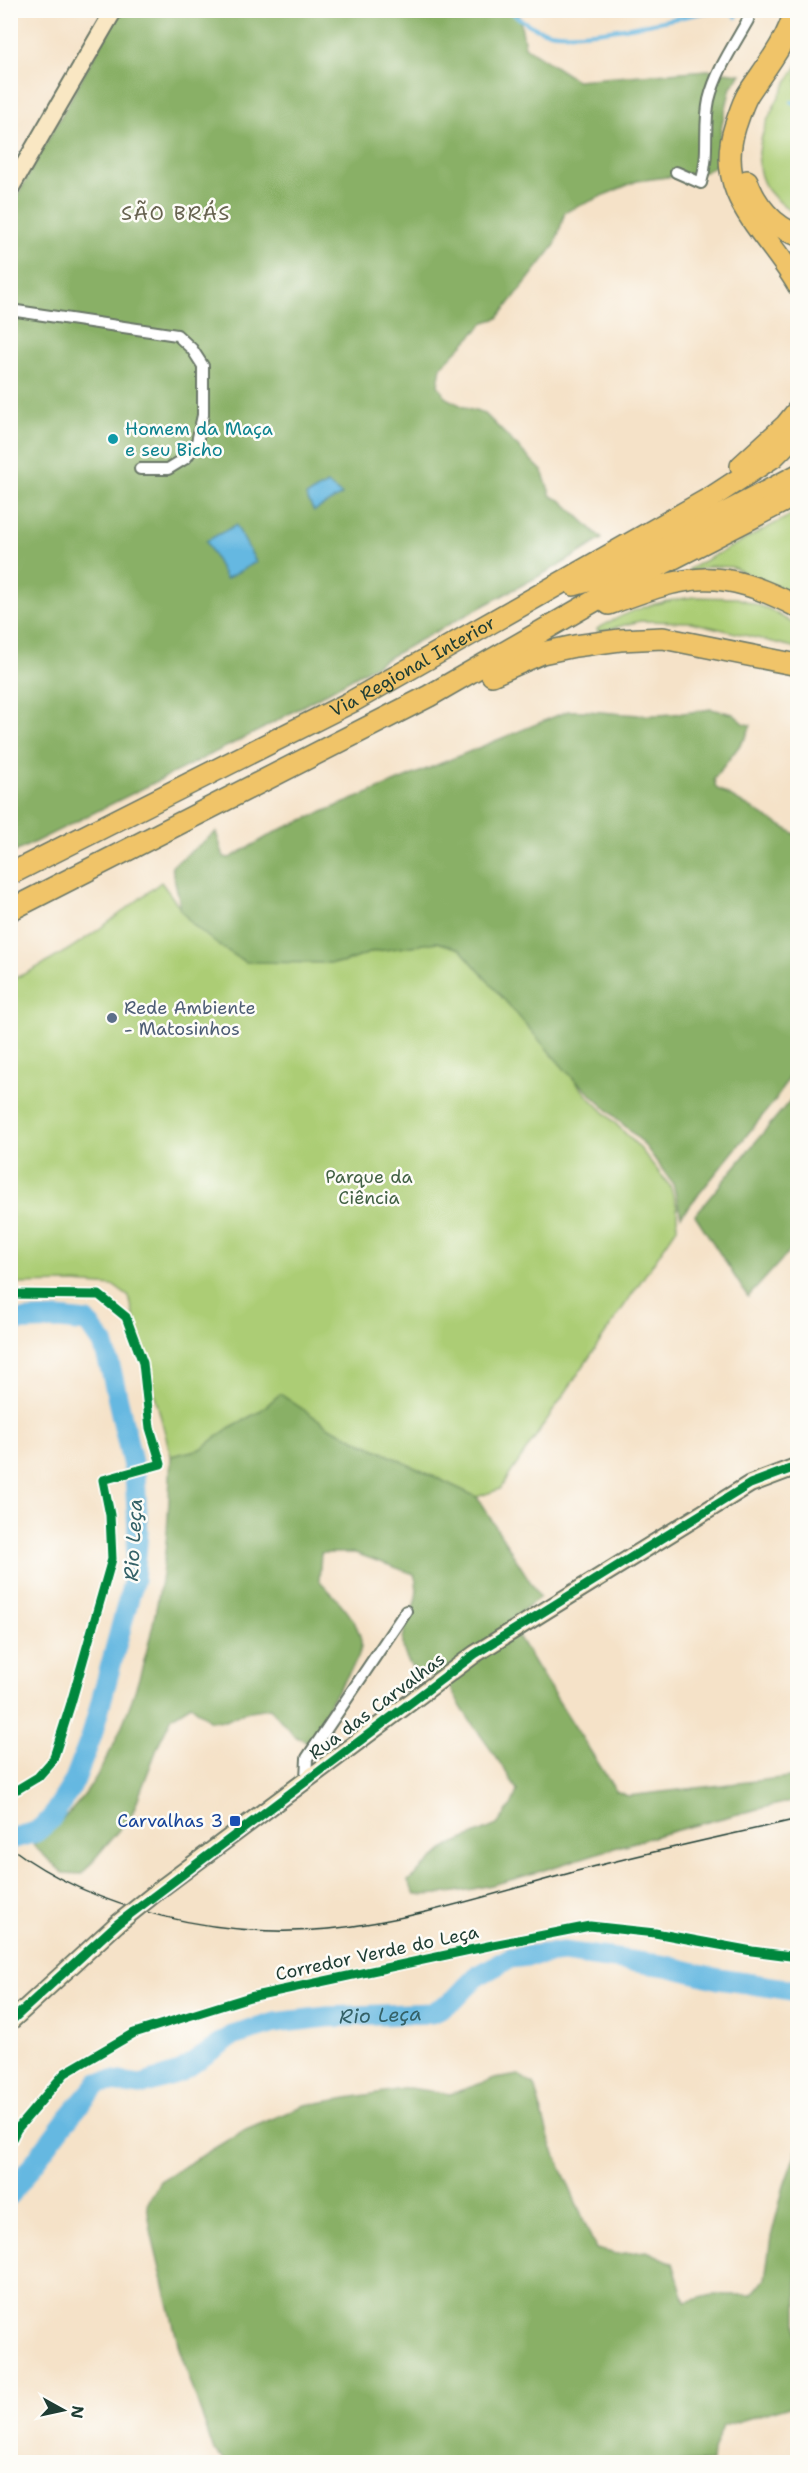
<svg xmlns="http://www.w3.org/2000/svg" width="808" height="2473" viewBox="0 0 808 2473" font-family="'Shantell Sans',sans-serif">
<rect width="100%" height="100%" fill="#fdfcf7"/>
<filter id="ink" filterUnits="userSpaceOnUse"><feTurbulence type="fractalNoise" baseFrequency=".0167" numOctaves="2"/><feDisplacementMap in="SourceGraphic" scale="12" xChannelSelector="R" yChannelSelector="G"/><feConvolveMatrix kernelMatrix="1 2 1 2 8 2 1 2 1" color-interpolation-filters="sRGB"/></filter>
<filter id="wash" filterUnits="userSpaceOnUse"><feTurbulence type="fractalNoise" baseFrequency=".008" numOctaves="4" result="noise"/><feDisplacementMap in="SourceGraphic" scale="24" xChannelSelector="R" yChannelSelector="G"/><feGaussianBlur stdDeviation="1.35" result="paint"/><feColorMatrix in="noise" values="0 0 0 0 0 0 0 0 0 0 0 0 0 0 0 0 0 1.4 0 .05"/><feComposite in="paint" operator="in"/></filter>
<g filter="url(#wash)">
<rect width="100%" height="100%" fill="#f5e2c8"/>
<!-- green -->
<path fill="#accd75" stroke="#668554" stroke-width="1.5" d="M797,65V216C785,206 767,194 762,179C748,142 780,95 797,65Z
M797,512V538L795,545L797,596L732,567L710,566L691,572L689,569Z
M694,597L737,598L769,609L797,626V648L691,622L640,621L598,632L597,629C632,609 653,602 694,597Z
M161,882L192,924L245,962L342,963L372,952L437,942L460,949L515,1010L587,1095L639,1147L670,1186L677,1207V1228L500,1489L477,1497L331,1428L280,1394L259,1412L229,1428L201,1449L171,1456L129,1297L114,1286L74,1283L11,1284V980C67,956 114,919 161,882Z"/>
<!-- forest -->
<path fill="#89b066" stroke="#54764d" stroke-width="1.5" d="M119,11H515L519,14L525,47L576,80L708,70L741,74L731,87L722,124L716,165L705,172L637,181L565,212L555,245L498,318L485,322L441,367L438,385L446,398L468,409L485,414L542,471L551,496L562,501L602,539L565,562L420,640L262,729L11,854V207Z
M711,709L733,714L745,724L751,725L746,737L714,779L716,788L797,835V1063L776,1099L681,1216L673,1184L643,1143L567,1072L460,949L437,942L372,952L342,963L245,962L218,945L192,924L179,908C181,901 173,877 172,866L216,832L224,857L230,858L279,830L568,711C588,710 606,713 625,714C654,717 683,714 711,709Z
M797,1092V1243L748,1297L695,1215Z
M280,1394L331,1428L477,1497L540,1597L509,1621L536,1666L616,1791L628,1796L797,1776V1800C730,1815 664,1833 598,1853C539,1871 478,1895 415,1895L408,1881L448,1846L497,1825L511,1806L517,1791C496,1750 463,1719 446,1678L421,1677C377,1635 429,1613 414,1574L355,1553H321L319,1580C334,1596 358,1618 361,1641C364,1658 338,1687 330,1702C324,1715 318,1728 312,1740L308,1742L294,1736L270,1708L244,1712L226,1721L209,1720L191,1705L172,1717L160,1741L132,1814L82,1874L63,1873L33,1845C52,1830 74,1810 88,1790C133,1722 155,1632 165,1552C169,1521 169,1488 171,1456L201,1449L229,1428L259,1412Z
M519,2075L534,2085L550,2142L596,2249L617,2254L647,2251L673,2263L685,2302L712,2295H751L765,2279L771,2237L784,2186L797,2149V2404L723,2426L713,2451L712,2462H227L214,2451L179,2348L152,2236L147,2205L160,2181L241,2132L305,2105L409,2088L450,2094L494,2079Z"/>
<!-- water -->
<path fill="#65b8e1" stroke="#427a8a" stroke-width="1.5" d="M327,484L342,495L314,511L306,496Z
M236,525L256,562L226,579L206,541Z"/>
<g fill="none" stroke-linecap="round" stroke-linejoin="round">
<!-- stream -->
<path stroke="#65b8e1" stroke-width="4" d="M508,10C518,18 532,28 544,31C584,41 674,18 717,10
M729,10L736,17
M792,102L798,105"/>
<!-- river -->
<g stroke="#65b8e1" stroke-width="21">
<path d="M10,1321L59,1319L87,1322L103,1343L112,1374L135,1475L138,1532L134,1579L92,1735L74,1782L50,1820L36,1832L10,1839"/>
<path id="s1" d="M10,2195L64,2123L98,2083L113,2081L140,2085L179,2073L232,2036L275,2023L327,2017L432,2013L454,2000L477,1976L510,1958L563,1952L667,1966L719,1979L798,1991"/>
</g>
</g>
</g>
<g filter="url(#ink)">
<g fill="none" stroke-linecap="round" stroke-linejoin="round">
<defs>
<path id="street" d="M676,172L701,183C710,155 703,128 709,100C716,71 734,45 748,20L750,10
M10,310L177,335L192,349L203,366V415L197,442L186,458L168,469H140
M306,1779L307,1758L406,1611"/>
<path id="secondary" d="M10,189L114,10
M163,1887L475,1654L750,1484L798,1466
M10,2022L117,1924"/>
<g id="highway">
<path d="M795,10C788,41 765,68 748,94C742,104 739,116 735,127C713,196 768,232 798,285"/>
<path d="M747,181C755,204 773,227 798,235"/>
<path d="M741,466L786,425L798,410"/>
<path d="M574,585L603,577L798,475"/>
<path d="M609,604C689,574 719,566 798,607"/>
<path d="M492,675L542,653L575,646L620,640L663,638L798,665"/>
<path id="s2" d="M10,874L353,701L712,497L773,457L798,432"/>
<path d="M10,910L429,696L627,582L798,494"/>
</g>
</defs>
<!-- street casing -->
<use href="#street" stroke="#6a7768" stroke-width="14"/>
<!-- secondary casing -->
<use href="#secondary" stroke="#6a7768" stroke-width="20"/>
<!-- highway casing -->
<use href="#highway" stroke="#6a7768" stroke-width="24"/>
<!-- street -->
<use href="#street" stroke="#fff" stroke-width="10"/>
<!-- secondary -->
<use href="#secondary" stroke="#f9e7c3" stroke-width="16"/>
<!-- highway -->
<use href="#highway" stroke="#f0c469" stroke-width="21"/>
<!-- tram -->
<path stroke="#1f3d34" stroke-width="1.5" d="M10,1847C96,1912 223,1939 329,1929C415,1920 498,1892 581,1870C653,1851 725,1836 798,1819"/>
<defs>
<path id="secondary-bridge" d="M117,1924L163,1887"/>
</defs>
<!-- secondary-bridge casing -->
<use href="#secondary-bridge" stroke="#6a7768" stroke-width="20" stroke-linecap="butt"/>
<!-- secondary-bridge -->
<use href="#secondary-bridge" stroke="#f9e7c3" stroke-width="16"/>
<defs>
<path id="cycleway" d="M10,1294L99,1295L126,1317L143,1363L150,1428L161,1464L103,1480L110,1515L112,1559L71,1703L53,1760L38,1777L18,1789L10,1790
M10,2022L117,1924L475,1654L750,1484L798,1466
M10,2143L17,2129L65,2073L134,2033L250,1997L493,1945L590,1926L655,1933L752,1951L798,1957"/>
</defs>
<!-- cycleway casing -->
<use href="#cycleway" stroke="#fdfcf7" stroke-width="13"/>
<!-- cycleway -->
<use href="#cycleway" stroke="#00873e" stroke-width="9"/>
</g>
</g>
<!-- markers -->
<circle fill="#0f9aa8" stroke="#fdfcf7" stroke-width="2" cx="113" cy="439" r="6"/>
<circle fill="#5c6f8a" stroke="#fdfcf7" stroke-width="2" cx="112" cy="1018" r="6"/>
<rect fill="#1a4fb4" stroke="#fdfcf7" stroke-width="2" x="229" y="1815" width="12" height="12" rx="3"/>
<g text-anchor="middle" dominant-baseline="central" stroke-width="5" stroke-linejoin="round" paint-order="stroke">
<!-- culture labels -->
<g font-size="18" fill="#0d838f" stroke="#fdfcf7" text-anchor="start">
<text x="125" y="429">Homem da Maça<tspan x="125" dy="21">e seu Bicho</tspan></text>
</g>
<!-- street labels -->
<g font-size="18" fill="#1f3d34" stroke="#fdfcf7">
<text stroke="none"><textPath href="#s2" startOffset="453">Via Regional Interior</textPath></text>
<text transform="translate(377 1706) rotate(-37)">Rua das Carvalhas</text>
<text transform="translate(377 1953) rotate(-12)">Corredor Verde do Leça</text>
</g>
<!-- service labels -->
<g font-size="18" fill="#4e5e75" stroke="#fdfcf7" text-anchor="start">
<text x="124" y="1008">Rede Ambiente<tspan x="124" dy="21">- Matosinhos</tspan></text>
</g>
<!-- park labels -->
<g font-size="18" fill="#426144" stroke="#fdfcf7">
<text x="369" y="1177">Parque da<tspan x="369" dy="21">Ciência</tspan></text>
</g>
<!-- transit labels -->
<g font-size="18" fill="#164399" stroke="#fdfcf7" text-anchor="end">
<text x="223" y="1821">Carvalhas 3</text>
</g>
<!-- neighbourhood labels -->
<g font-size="20" letter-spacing="1.5" fill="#676350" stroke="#fdfcf7">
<text x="176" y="213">SÃO BRÁS</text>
</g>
<!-- water labels -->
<g font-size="20" font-style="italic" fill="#346268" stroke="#fdfcf7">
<text transform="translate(133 1540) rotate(-87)">Rio Leça</text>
<text stroke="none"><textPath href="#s1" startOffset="441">Rio Leça</textPath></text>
</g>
</g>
<!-- margin -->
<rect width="808" height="2473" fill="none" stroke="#fdfcf7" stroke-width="36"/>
<!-- north arrow -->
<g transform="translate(63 2410) rotate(98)" stroke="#fdfcf7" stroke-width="4.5" paint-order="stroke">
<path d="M0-4.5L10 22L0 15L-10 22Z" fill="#1f3d34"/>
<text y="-9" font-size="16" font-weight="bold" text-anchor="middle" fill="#1f3d34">N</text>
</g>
</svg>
